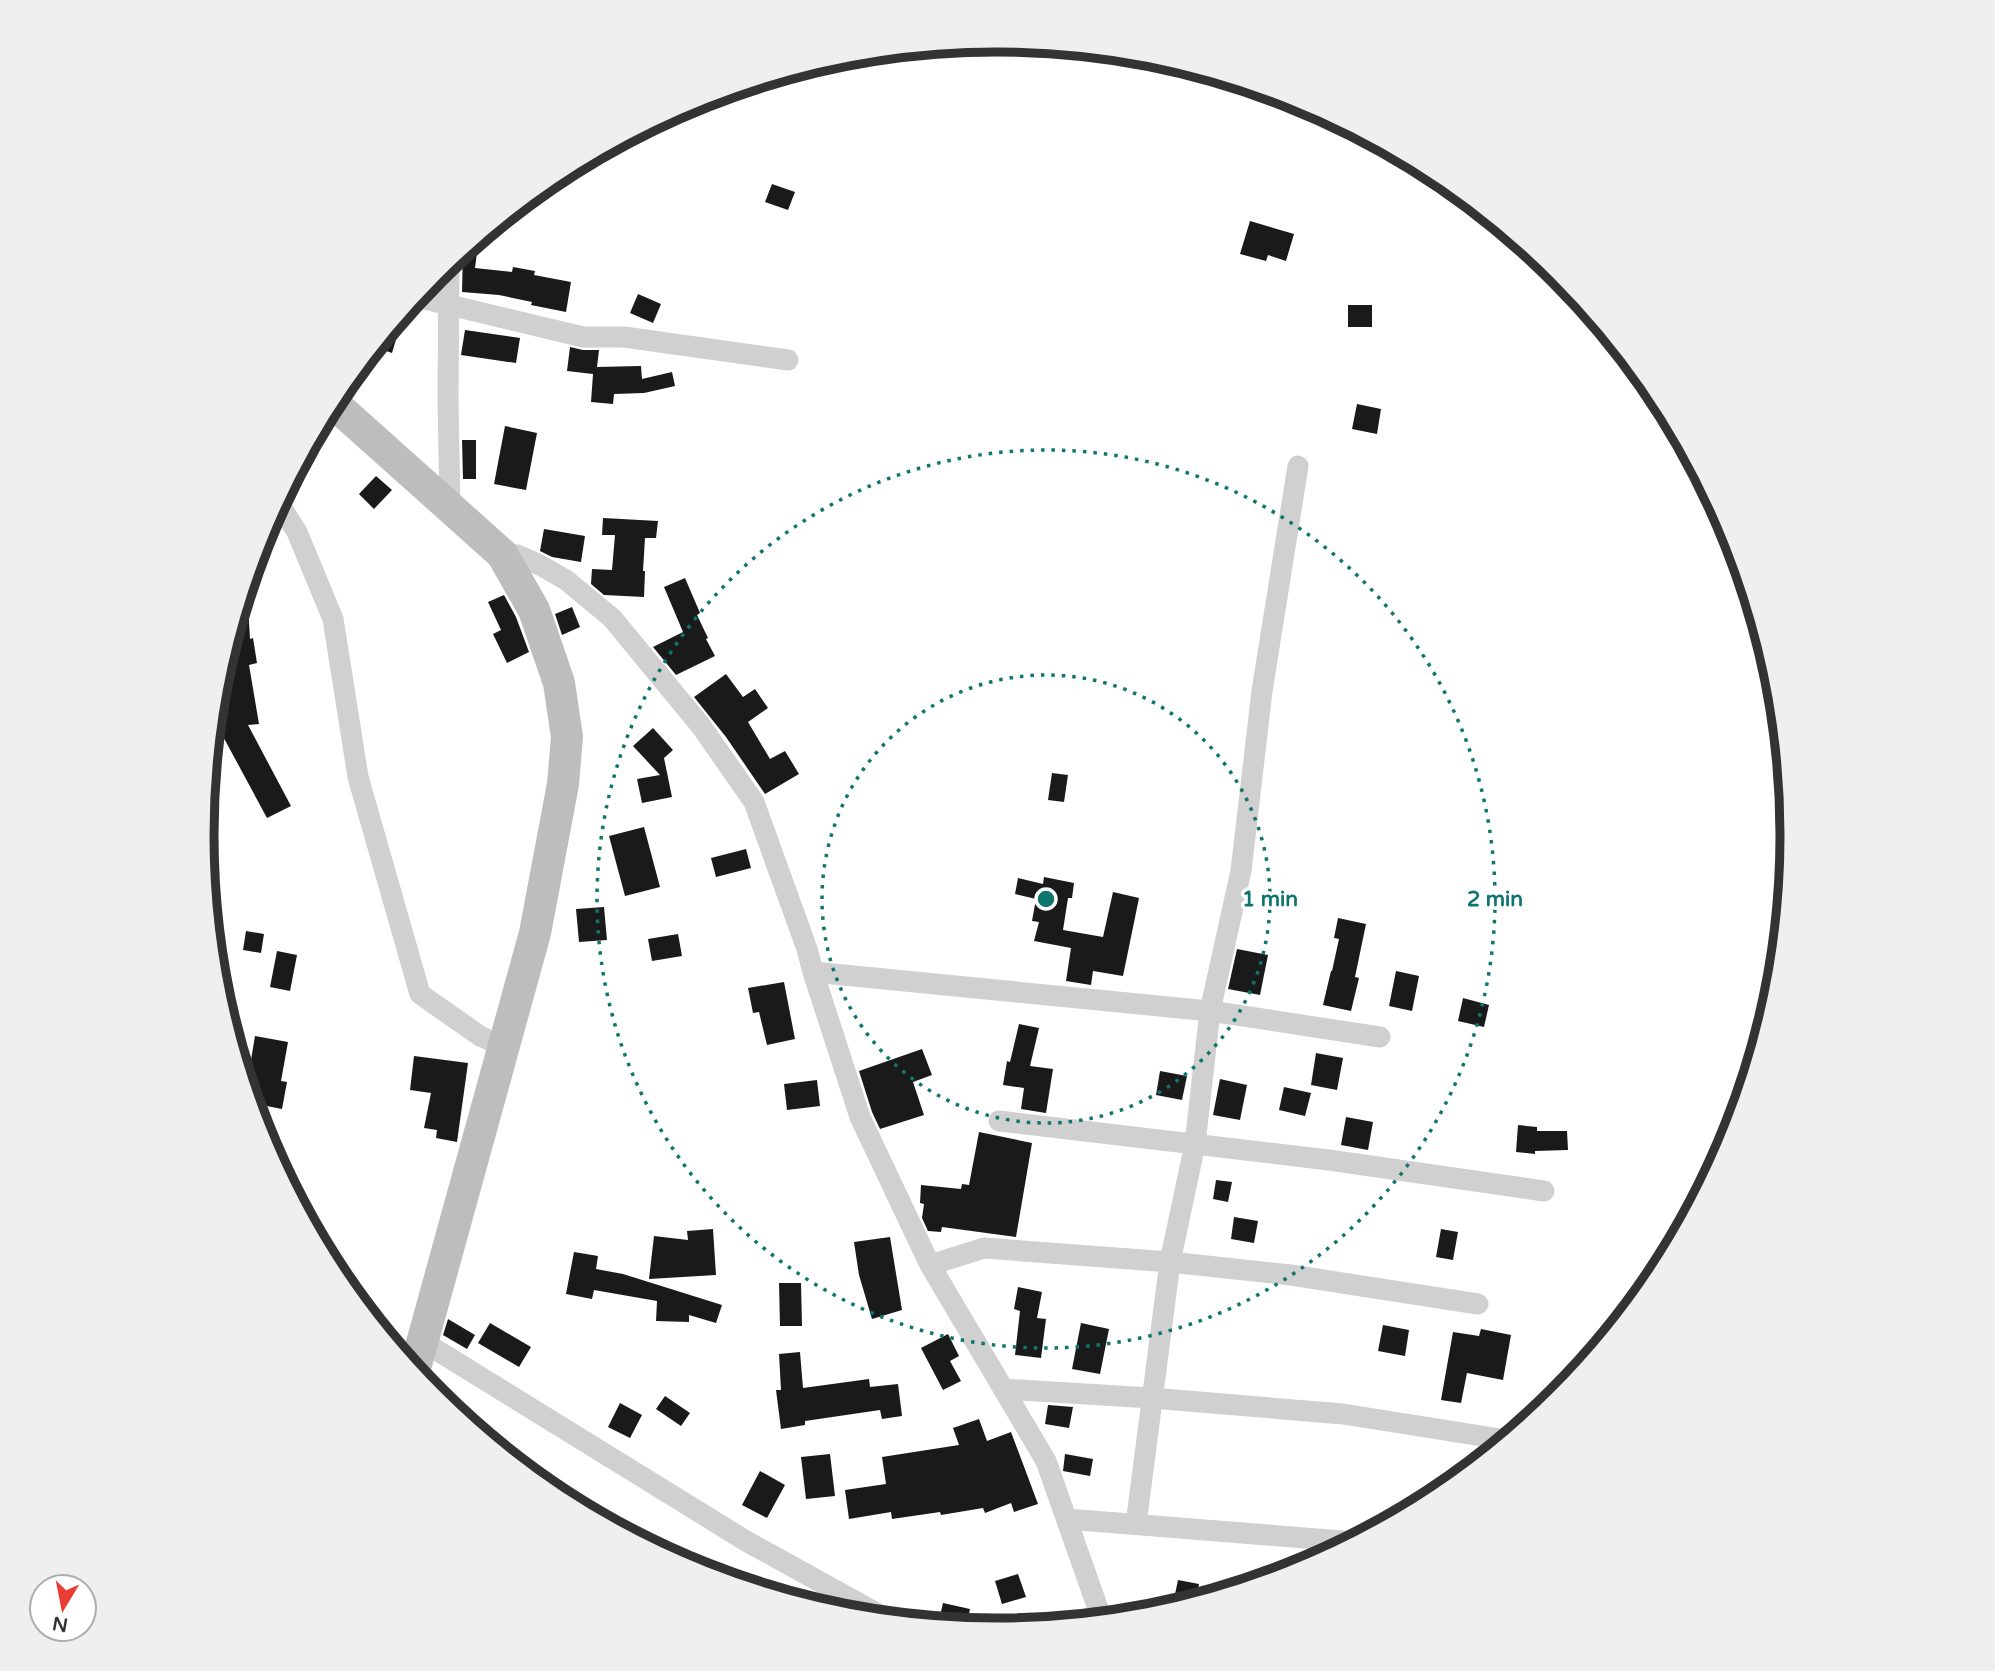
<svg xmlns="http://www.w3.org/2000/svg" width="1995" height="1671" viewBox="0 0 1995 1671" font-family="'Varela Round',sans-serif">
<rect width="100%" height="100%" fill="#fff"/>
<!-- building -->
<path fill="#1a1a1a" d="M772,184L795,192L788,210L765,202Z
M1250,221L1294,234L1286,261L1268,255L1266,261L1240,254Z
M479,237L475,268L512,272L513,267L535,271L534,275L571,282L566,312L531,305L532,302L499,295L462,292L463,250Z
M638,294L661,304L653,323L630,313Z
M1348,305H1372V327H1348Z
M405,309L392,353L375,347Z
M465,330L520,338L516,363L461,355Z
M570,347L583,350H599L597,367L641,366L642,379L672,372L675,386L644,393L614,394L613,404L591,402L593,374L567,371Z
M1357,404L1381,409L1377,434L1352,429Z
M505,426L537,433L526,490L494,484Z
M462,440H476V479H463Z
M376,476L392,490L374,509L359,494Z
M603,518L658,521L656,538H645L643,571H645L644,597L604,595L591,584L592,569L612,570L615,535H602Z
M544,529L585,536L581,562L552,557L540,551Z
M685,578L700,613L697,615L708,638L706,639L715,656L676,675L653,647L683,632L664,587Z
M245,588L247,589L250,639L253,638L257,663L249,665L259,724L248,725L291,806L267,818L219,729L213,730L218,680Z
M504,595L516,617L529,652L507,663L493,634L501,630L488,602Z
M572,607L580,627L562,635L555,614Z
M726,674L743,697L755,689L768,708L748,722L770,759L785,751L799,774L765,794L726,737L694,697Z
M653,728L673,750L664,758L672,797L642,803L637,779L660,775L633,746Z
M1052,773L1068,775L1064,802L1048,800Z
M644,827L660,887L625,896L609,836Z
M746,849L751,868L716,877L711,858Z
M1044,877L1074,883L1072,898H1068L1063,930L1103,937L1113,892L1139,898L1123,976L1093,971L1091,985L1066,981L1071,948L1034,941L1039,922L1032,921L1036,899L1015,894L1018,878L1043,884Z
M604,907L607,940L579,942L576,909Z
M1338,918L1366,924L1355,977L1359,978L1351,1011L1323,1005L1331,971H1332L1339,939L1334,938Z
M246,931L264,934L261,953L243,950Z
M678,934L682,956L652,961L648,939Z
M1237,949L1268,955L1260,995L1228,989Z
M277,951L297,955L290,991L270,987Z
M1396,971L1419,976L1412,1011L1389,1006Z
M784,982L795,1039L767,1045L759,1012L753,1013L748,988Z
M1463,998L1489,1005L1484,1027L1458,1021Z
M1019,1024L1039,1028L1030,1066L1053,1069L1046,1113L1021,1109L1024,1088L1003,1085L1007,1061L1010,1062Z
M255,1036L288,1042L281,1081L287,1082L282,1109L252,1103L249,1094L254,1067L250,1066Z
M922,1049L932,1075L913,1082L924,1115L880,1129L872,1112L859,1071Z
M1316,1053L1343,1058L1337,1090L1311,1085Z
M414,1056L468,1063L457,1142L436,1138L437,1130L424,1128L431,1093L410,1090Z
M1160,1071L1187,1076L1182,1100L1156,1095Z
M1220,1079L1247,1085L1240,1120L1213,1115Z
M817,1080L820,1106L787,1110L784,1084Z
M1284,1087L1311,1093L1305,1116L1279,1110Z
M1346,1117L1373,1122L1368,1150L1341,1145Z
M1518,1125L1537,1127V1131H1567L1568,1150L1535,1151V1154L1516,1152Z
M979,1132L1032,1143L1016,1237L942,1227L941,1232L928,1231L922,1218L924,1204L920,1203L921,1185L961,1189L962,1184L969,1185Z
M1216,1180L1232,1182L1228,1202L1213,1199Z
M1234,1217L1258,1221L1254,1243L1231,1239Z
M713,1229L716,1275L649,1279L654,1236L688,1240L687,1231Z
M1441,1229L1458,1232L1453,1260L1436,1257Z
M890,1237L902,1310L872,1319L859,1275L854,1242Z
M574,1252L598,1256L596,1269L623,1274L722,1305L716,1323L689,1315V1322L656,1321L657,1301L594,1290L592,1299L566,1294Z
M779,1283H801L802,1326H780Z
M1018,1287L1042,1292L1037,1318L1046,1319L1041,1358L1015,1355L1020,1311L1014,1309Z
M448,1319L475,1335L467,1349L443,1335Z
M490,1323L531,1347L519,1367L478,1343Z
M1081,1323L1109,1329L1100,1374L1072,1369Z
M1383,1325L1409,1330L1405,1356L1378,1351Z
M1481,1329L1511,1335L1503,1380L1467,1373L1461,1403L1441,1400L1453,1332L1479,1336Z
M948,1334L959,1356L950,1361L961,1381L943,1390L921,1348Z
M800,1352L803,1388L869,1379L870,1387L898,1384L902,1416L882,1419L880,1410L805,1421V1425L781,1429L776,1390H781L779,1354Z
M665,1396L690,1413L681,1426L656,1409Z
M620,1403L642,1415L630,1438L608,1427Z
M1048,1405L1073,1407L1069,1428L1045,1424Z
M979,1419L987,1441L1011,1432L1038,1504L1014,1512L1011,1503L985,1513L983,1508L941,1515L940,1512L892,1519L891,1512L849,1519L845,1490L886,1484L882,1457L959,1445L953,1428Z
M830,1454L835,1496L806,1499L801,1457Z
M1065,1454L1093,1459L1090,1476L1063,1471Z
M760,1471L785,1485L767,1518L742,1505Z
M1018,1574L1026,1597L1002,1604L995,1581Z
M1178,1580L1199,1584L1196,1602L1185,1606L1173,1604Z
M943,1603L970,1609L966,1628L938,1625Z"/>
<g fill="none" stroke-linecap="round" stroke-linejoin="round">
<!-- street -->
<path stroke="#d0d0d0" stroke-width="21" d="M449,262L448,399L450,508
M416,297L583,337H624L788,360
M278,502L297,532L333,619L358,777L420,994L480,1036L504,1047
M502,554L517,555L540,565L566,580L612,618L701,726L754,802L807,949L813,972L860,1117L930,1265L1046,1461L1102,1620
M813,972L1210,1011L1380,1037
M999,1121L1329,1160L1544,1191
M930,1265L984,1248L1170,1262L1291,1275L1478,1304
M418,1351L422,1341L746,1541L889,1620
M1003,1389L1151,1398L1343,1414L1507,1440
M1067,1519L1355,1542
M1136,1524L1170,1262L1195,1144L1210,1011L1241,871L1262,691L1298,466"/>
<!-- secondary -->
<path stroke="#bdbdbd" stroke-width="32" d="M332,402L502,554L534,610L559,683L567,737L563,784L535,933L414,1372"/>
</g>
<!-- distance rings -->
<g fill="none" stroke="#0f766e" stroke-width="3.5" stroke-dasharray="3.5 7">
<circle cx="1046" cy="899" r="224"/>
<circle cx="1046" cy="899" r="449"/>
</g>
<!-- crop -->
<path d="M0 0H1995V1671H0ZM214 835a783 783 0 1 1 1566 0a783 783 0 1 1-1566 0Z" fill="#efefef" fill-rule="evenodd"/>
<path fill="none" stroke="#333" stroke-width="9" d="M214 835a783 783 0 1 1 1566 0a783 783 0 1 1-1566 0Z"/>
<circle cx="1046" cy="899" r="10" fill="#0f766e" stroke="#fff" stroke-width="3.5"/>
<g font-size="21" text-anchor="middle" font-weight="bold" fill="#0f766e" stroke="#fff" stroke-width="7" stroke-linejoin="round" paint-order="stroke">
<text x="1270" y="906">1 min</text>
<text x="1495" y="906">2 min</text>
</g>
<!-- north arrow -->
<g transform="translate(63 1608) rotate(190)"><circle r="33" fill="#ffffff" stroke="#adadad" stroke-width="2"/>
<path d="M0-5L12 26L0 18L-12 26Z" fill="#ea3e34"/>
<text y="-10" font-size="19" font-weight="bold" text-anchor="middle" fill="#333333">N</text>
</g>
</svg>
